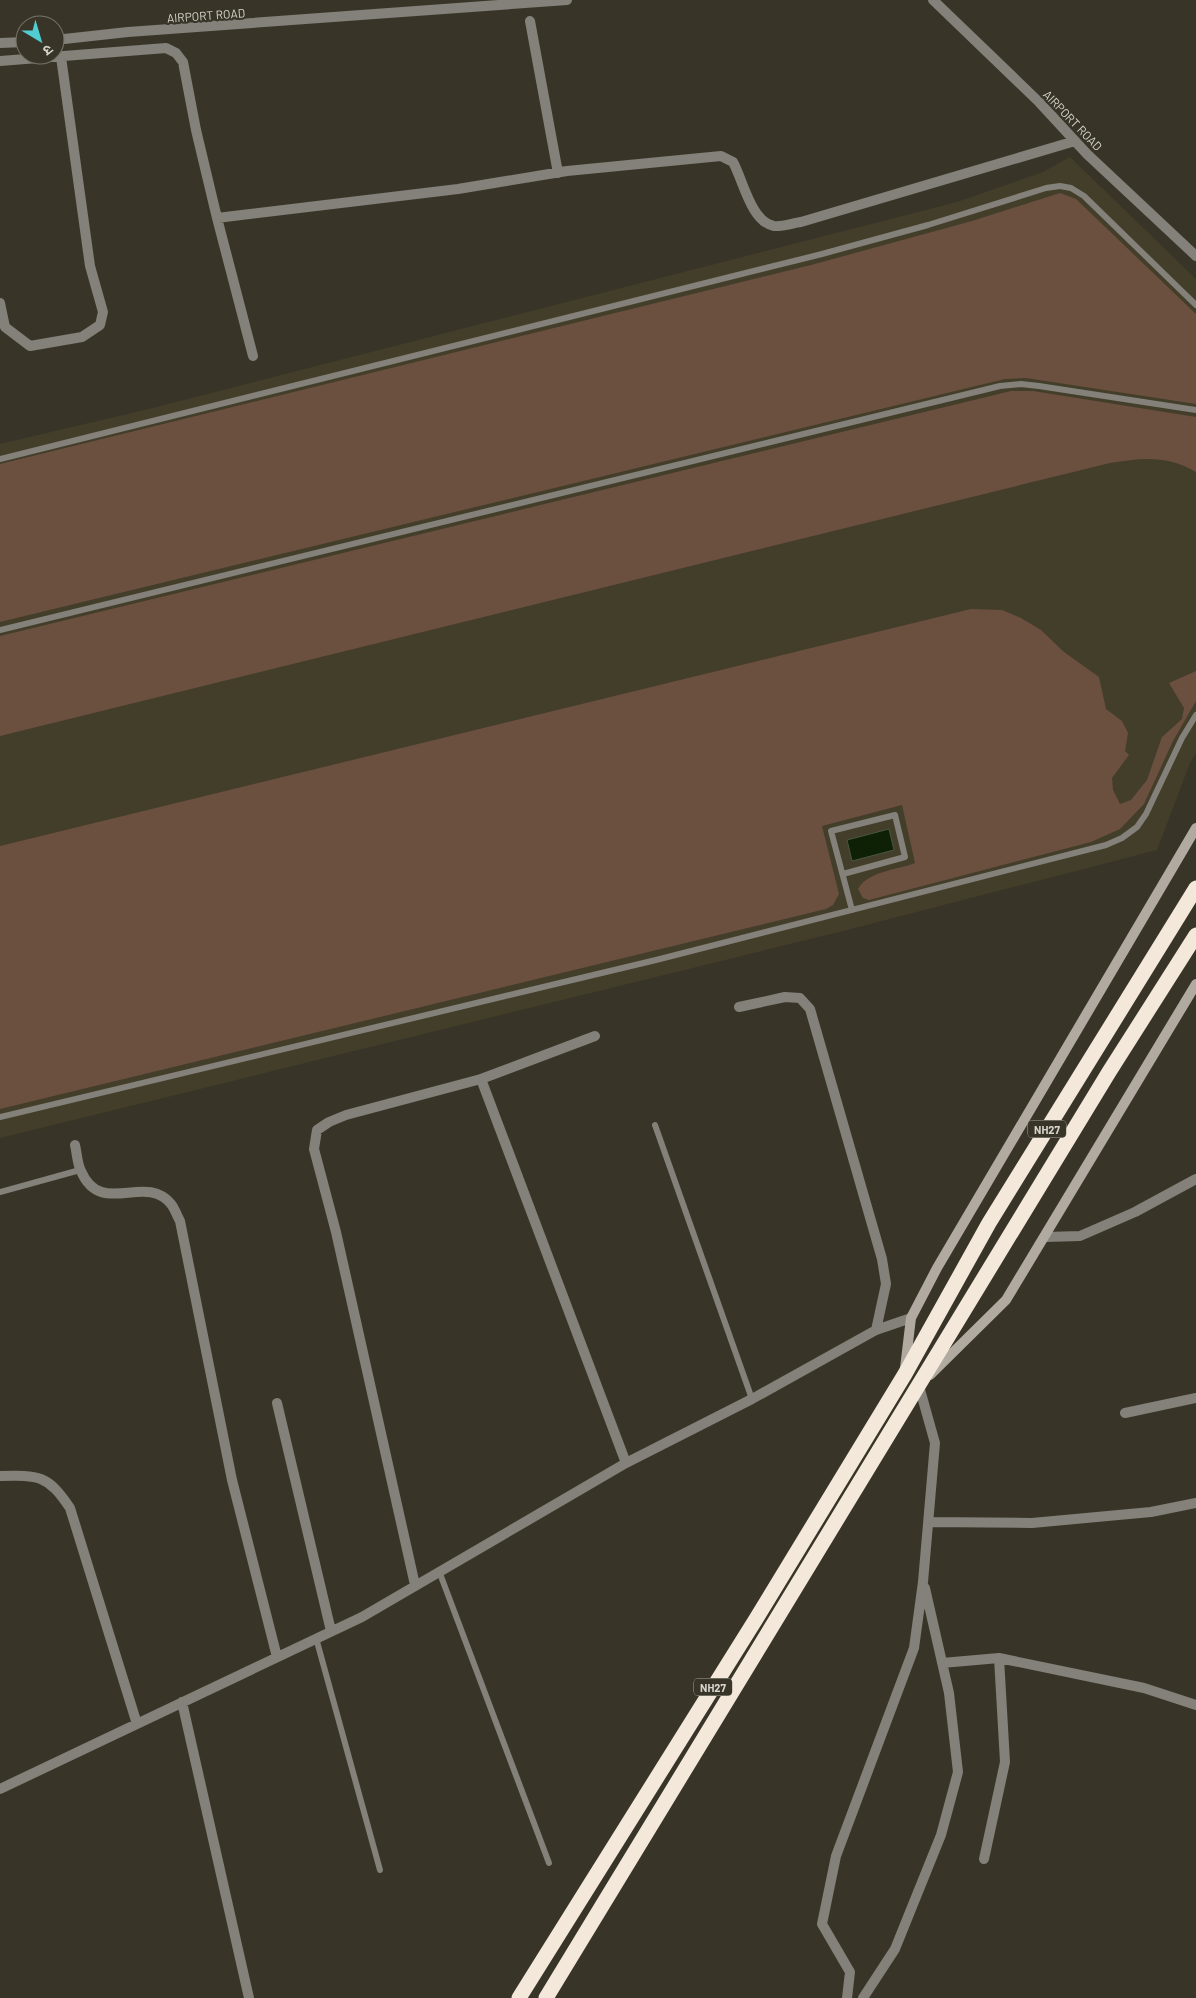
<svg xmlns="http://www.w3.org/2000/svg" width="1196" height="1998" viewBox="0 0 1196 1998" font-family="Barlow,'Noto Sans Devanagari',sans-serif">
<rect width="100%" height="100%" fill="#383528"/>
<!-- built -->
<path fill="#433e2a" d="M1070,157L1196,279V753L1190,763L1157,850L847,930L0,1138V444L153,408L957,202L1043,172Z"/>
<!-- green -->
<path fill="#6b4f3f" d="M1060,193L1076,199L1196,314V404L1026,378L1005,379L0,622V464L811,265L972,221Z
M1011,391H1033L1196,417V472C1166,455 1143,458 1110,463L0,736V636Z
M971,609L1002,610L1021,618L1041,630L1064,652L1099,677L1106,709L1122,721L1128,733L1125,751L1129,755L1112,778L1113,790L1120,804L1131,800L1147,780L1162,737L1182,719L1184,708L1169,683L1196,671V701L1173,741L1144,804L1120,829L1091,842L869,900L863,898L858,889C868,871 897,870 915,863L902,805L822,826L839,894L833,905L826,909L0,1109V846Z"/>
<!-- water -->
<path fill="#0e2105" stroke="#4a5741" d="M889,829L894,850L852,861L847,840Z"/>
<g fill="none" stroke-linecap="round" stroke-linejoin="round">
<!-- lane -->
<path stroke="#84807a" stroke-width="6" d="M0,459L822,254L928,225L1046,188L1060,186L1071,188L1084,196L1196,305
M0,630L1000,386L1021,384L1039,386L1196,410
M843,874L905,857L895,815L831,831L852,910
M0,1117L656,960L1106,845L1122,838L1137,827L1146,814L1182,738L1196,715
M655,1125L752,1399
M0,1192L80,1170
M439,1571L549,1863
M316,1638L380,1870"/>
<!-- street -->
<path stroke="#84807a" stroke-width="10" d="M933,0L1039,102L1087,154L1196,256
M530,21L558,173
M55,40L128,32L567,0
M0,43L25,42
M0,61L166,48L176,53L183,62L196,130L217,218L458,189L567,171L721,156L733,162C743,180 751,222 774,226C782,227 793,223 801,222L1075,141
M217,218L253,356
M0,303L5,327L30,346L82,337L100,325L103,312L90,266L61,57
M739,1007L785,997L800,998L810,1009L882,1259L886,1284L876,1330
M481,1079L626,1463
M75,1145C77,1153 77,1163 81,1171C101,1218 145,1172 171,1204C175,1209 177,1216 180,1221L232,1480L277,1657
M1045,1237L1080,1236L1135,1212L1196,1179
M277,1403L331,1631
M1125,1413L1196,1398
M0,1476C39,1475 48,1475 70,1508L137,1724
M929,1522L1032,1523L1151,1512L1196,1503
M415,1585L336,1232L314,1149L317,1130L329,1122L346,1115L481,1079L595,1036
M942,1663L999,1658L1144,1688L1196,1705
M182,1702L249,1998
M0,1789L362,1617L626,1463L752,1399L876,1330L911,1318
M984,1859L1005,1762L999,1658
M847,1998L850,1972L822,1924L836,1856L914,1648L923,1582L935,1443L919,1386
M863,1998L895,1949L941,1835L958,1772L949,1693L925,1588"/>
<!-- secondary -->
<path stroke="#b1aaa1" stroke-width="10" d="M905,1368L911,1318L937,1268L1196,828
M930,1375L1006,1300L1196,984"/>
<!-- highway -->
<path stroke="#f3e8da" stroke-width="15" d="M519,1998L756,1619L905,1374L989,1223L1196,888
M546,1998L1109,1072L1196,935"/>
</g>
<g text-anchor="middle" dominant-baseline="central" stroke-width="4.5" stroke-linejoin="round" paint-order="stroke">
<!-- shield labels -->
<g fill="#383528" stroke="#a7a49c" stroke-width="1">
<rect x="1028" y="1120.5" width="38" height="17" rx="4"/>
<rect x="694" y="1678.5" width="38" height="17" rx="4"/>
</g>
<g font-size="11" font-weight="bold" fill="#d7d4cd">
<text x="1047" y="1129">NH27</text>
<text x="713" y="1687">NH27</text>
</g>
<!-- street labels -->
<g font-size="12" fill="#d7d4cd" stroke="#383528">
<text transform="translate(206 15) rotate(-4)">AIRPORT ROAD</text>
<text transform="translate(1073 120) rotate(46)">AIRPORT ROAD</text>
</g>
</g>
<!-- north arrow -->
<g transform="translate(40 40) rotate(142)"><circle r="24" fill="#383528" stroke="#78756a"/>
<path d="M0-4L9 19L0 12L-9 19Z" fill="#51ccd2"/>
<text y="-8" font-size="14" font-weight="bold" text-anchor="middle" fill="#d7d4cd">उ</text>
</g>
</svg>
